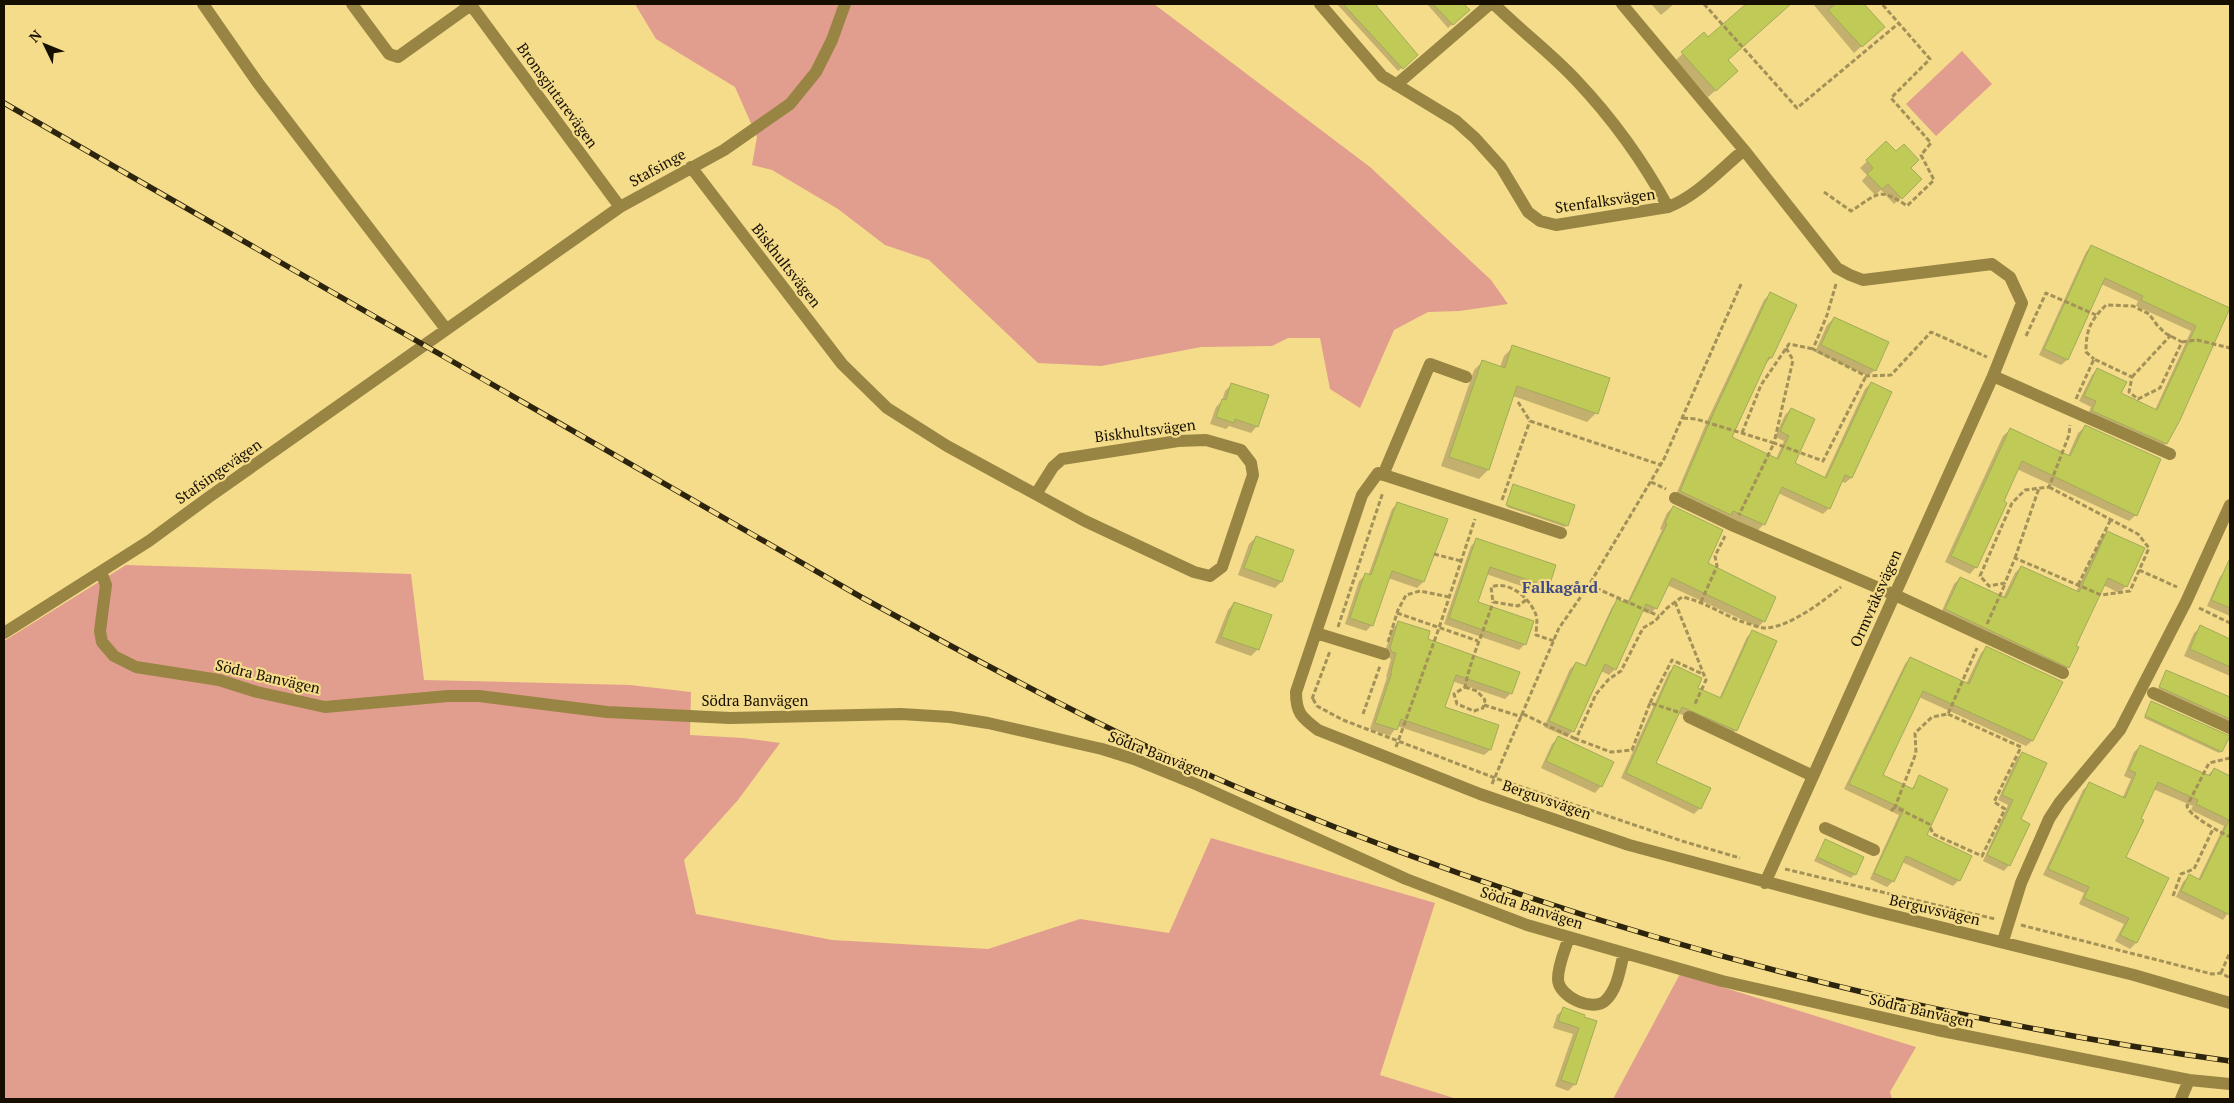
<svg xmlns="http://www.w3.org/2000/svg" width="2234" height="1103" viewBox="0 0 2234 1103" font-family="'PT Serif',serif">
<rect width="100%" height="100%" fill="#f4dc8a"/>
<!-- green -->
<path fill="#e19d8e" d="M635,4H1154L1370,167L1491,280L1508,304L1459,311L1428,312L1394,330L1360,408L1330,389L1320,338H1288L1272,346L1201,347L1101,366L1038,363L929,260L885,245L838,209L772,170L752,165L757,137L735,87L656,39Z
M1962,51L1992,84L1936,136L1906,104Z
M126,565L411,574L424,680L630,685L691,692L690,735L743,738L780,743L738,800L684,860L696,914L832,940L988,949L1080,919L1169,933L1211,838L1435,903L1380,1075L1457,1099H4V641Z
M1680,974L1916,1047L1890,1092L1892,1099H1613Z"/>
<!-- shadow -->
<path fill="#0003" d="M1337,4H1373L1386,18L1413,59L1398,71Z
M1427,4H1463L1469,10L1448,28Z
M1651,4H1674L1661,15Z
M1748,4H1790L1726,60L1730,78L1708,97L1676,60L1703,34L1708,39Z
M1813,4H1863L1883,27L1854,53Z
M1886,143L1921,179L1894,204L1881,190L1875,195L1862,181L1867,175L1860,168Z
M2091,246L2229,309L2166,443L2161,449L2087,416L2091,407L2079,401L2092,375L2097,369L2120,394L2155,410L2191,331L2136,306L2138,301L2101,284L2067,360L2061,365L2039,355L2086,252Z
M1770,294L1771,358L1766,363L1730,438L1776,459L1784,441L1775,437L1785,415L1791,409L1793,464L1824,478L1865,389L1871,383L1851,478L1845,483L1841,481L1829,508L1823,514L1778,493L1763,525L1758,530L1675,497L1708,419L1764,300Z
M1834,318L1875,370L1868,376L1815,352L1827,325Z
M1513,347L1596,413L1587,422L1513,396L1488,470L1479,479L1441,466L1474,370L1483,361L1500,367L1504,356Z
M1231,385L1257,426L1251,433L1229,426L1226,429L1210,424L1216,407L1222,401L1225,391Z
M2085,427L2136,515L2129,521L2017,469L1976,567L1970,574L1945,562L2003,436L2010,430L2068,456L2078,433Z
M1514,486L1567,525L1565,527L1507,507Z
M1398,503L1423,582L1417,588L1388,578L1372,625L1366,631L1345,624L1359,581L1365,575L1368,576L1392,509Z
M1673,507L1706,564L1764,621L1758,627L1667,585L1656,608L1650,614L1642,611L1615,669L1609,675L1601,671L1573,731L1567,737L1544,727L1570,669L1576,663L1584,667L1612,607L1617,601L1626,605L1662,530L1660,529L1667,513Z
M2107,532L2143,549L2126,586L2119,593L2103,585L2075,646L2068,667L2062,673L1940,615L1954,584L1960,578L2003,598L2015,573L2021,567L2076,592L2101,538Z
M1256,537L1292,551L1281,582L1275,588L1238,575L1249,544Z
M1477,540L1555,566L1548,587L1542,593L1486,574L1476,603L1525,644L1519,650L1444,624L1471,546Z
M2225,571L2230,574V616L2207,606L2220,577Z
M1234,603L1258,649L1251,656L1215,643L1228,610Z
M1398,623L1511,693L1505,699L1452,681L1443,707L1490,750L1484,755L1397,726L1390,736L1370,729L1387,677H1386L1391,659L1384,655L1392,629Z
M2201,627L2230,640V676L2184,656L2194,633Z
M1753,632L1736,730L1730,736L1678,713L1655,764L1700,808L1694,814L1621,778L1669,672L1674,667L1696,688L1719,699L1747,637Z
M1986,648L2061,682L2032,741L2026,746L1919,697L1881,776L1911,790L1920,777L1925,836L1970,857L1959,880L1953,886L1902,862L1893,881L1887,887L1870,879L1899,815L1844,789L1905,664L1910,658L1966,684L1981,653Z
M2167,671L2230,699V722L2158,689Z
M2151,703L2221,751L2219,753L2144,718Z
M1558,738L1601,786L1595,793L1541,768L1552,744Z
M2140,746L2207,776L2214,769L2230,777V910L2223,920L2176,897L2183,882L2189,876L2198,880L2224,826L2191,810L2193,806L2153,789L2124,857L2167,878L2136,943L2130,949L2115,941L2124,924L2079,904L2084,893L2043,875L2083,790L2089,784L2122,799L2131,779L2124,776L2134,752Z
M2022,753L2019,820L2009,865L2004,871L1983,861L2008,805L1998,800L2017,758Z
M1825,841L1855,874L1851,878L1814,861Z
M1564,1009L1584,1015L1575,1084L1568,1091L1555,1086L1573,1034L1553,1028L1557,1015Z"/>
<!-- building -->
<path fill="#c0ca57" stroke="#a3ab5b" d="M1343,4H1375L1418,55L1403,69Z
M1433,4H1464L1470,10L1453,25Z
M1746,4H1791L1728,60L1738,71L1716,91L1681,52L1704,32L1708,37Z
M1836,4H1864L1885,27L1862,47L1828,10Z
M1886,141L1896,151L1904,144L1919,160L1911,168L1922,179L1902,199L1888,184L1882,189L1867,174L1873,168L1866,160Z
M2091,245L2230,308L2180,420L2167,444L2092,411L2096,401L2084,396L2097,368L2127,382L2121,393L2157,410L2196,326L2141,300L2143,296L2105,278L2068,360L2044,349Z
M1770,292L1797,305L1772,358L1769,357L1732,437L1778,459L1789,436L1780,431L1791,408L1815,419L1795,463L1826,478L1871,382L1892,392L1852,478L1845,475L1830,509L1782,487L1765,525L1733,511L1731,515L1680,491L1714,412Z
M1834,317L1889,342L1876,371L1821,345Z
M1512,345L1610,378L1598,414L1517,386L1489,470L1449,457L1482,360L1505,368Z
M1231,383L1269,395L1258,427L1235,419L1234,423L1216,417L1222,399L1226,400Z
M2085,425L2161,459L2137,516L2022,461L2004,501L2007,503L1977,568L1951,556L2010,428L2070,456Z
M1513,484L1575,505L1568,526L1506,505Z
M1397,502L1448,519L1424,582L1392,571L1373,626L1350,618L1365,573L1371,575Z
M1673,506L1723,530L1708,563L1776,597L1765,622L1672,578L1657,609L1646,604L1616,670L1605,664L1574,732L1549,721L1576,662L1586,666L1617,599L1628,604L1667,524L1665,523Z
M2107,531L2145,548L2127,587L2108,578L2076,646L2079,647L2069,668L1945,609L1960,577L2006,598L2021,566L2079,592Z
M1256,536L1294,550L1282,582L1244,568Z
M1476,538L1556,565L1549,587L1490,567L1478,602L1534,621L1526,645L1449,618Z
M2230,558V608L2211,600Z
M1234,602L1272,615L1259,650L1221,637Z
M1398,621L1430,631L1428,639L1520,672L1512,694L1456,675L1445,707L1499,725L1491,750L1401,719L1397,730L1375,723L1392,672L1391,671L1396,653L1392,652L1390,648Z
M2200,625L2230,639V667L2190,649Z
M1752,630L1777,641L1737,731L1682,707L1656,763L1711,788L1701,809L1626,773L1674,665L1702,678L1698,688L1721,698Z
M1986,646L2063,682L2033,741L1923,691L1883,775L1913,789L1919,775L1948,789L1927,835L1972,856L1960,881L1906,856L1894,882L1874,873L1904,809L1849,784L1910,657L1969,684Z
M2166,670L2230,697V719L2159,687Z
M2151,701L2230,736L2222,752L2145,716Z
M1558,736L1614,762L1602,787L1546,761Z
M2140,745L2210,776L2214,768L2230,776V915L2181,891L2189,874L2200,880L2229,820L2196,804L2198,800L2158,782L2141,819L2144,820L2126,857L2169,878L2137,943L2120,935L2129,918L2084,898L2089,887L2048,869L2089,782L2125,798L2136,773L2129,770Z
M2022,752L2047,763L2021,819L2030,824L2010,866L1987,855L2013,800L2002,795Z
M1825,839L1864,857L1856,875L1817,857Z
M1563,1007L1585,1015L1584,1017L1597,1021L1576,1085L1561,1080L1579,1028L1558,1021Z"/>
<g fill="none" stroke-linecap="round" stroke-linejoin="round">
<!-- path -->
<path stroke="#a39158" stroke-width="3" stroke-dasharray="5 2.5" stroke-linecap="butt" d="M1704,4L1797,108L1899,23
M1824,192L1851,211C1878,194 1878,186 1907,206L1934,180L1921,155L1931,143L1891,98L1930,59L1882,4
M1836,284L1827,315L1813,349L1866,376L1891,375L1931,332L1987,357
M2026,336L2046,293L2096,315
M2182,342L2197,340L2230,348
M1786,348L1793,360L1774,443L1823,461L1866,376
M2132,377L2171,335
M2076,399L2094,359L2132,377L2129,392L2138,399L2160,388L2182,342L2165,333L2157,325L2149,314L2133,306L2106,305C2090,321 2086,330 2086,352L2094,359
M1518,402L1530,421L1661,465
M1683,418L1696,419L1774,443L1739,515
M1742,433L1761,385L1789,344L1813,349
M1651,482L1666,489
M2049,487L2138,534L2149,548L2130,591L2101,595L2015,558L2005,583L1989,586L1980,576L2012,503L2025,490L2049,487L2069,435L2070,425
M1502,500L1530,421
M1434,554L1461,561
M2015,558L2039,488
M2139,570L2177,587
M1589,585L1659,616
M2078,585L2111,519
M1526,600L1518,606L1493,602L1491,587C1509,580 1530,598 1536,615C1538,620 1536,629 1536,635L1554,641
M1675,602L1706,680L1694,706
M1701,602L1717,566L1715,556L1725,536
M2199,608L2230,623
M1397,613L1478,641
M1987,624L2005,584
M1338,627L1383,492
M1388,642L1398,610L1406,595L1420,591L1449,597
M1465,687L1477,691L1485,700L1483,708L1474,711L1457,704L1454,694L1465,687C1471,657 1484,631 1493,602
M1312,699L1330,651
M1313,699L1317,706L1343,720L1495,778L1682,841L1740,858
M1650,703L1672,660L1705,675
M1484,705L1522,717
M1678,712L1650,703L1632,750L1611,752L1576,739L1596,694L1609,679L1621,671L1643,628L1655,621L1667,608L1682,597C1703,601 1720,613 1740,621C1747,623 1759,628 1766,628C1790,627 1823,601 1841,587
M1363,714L1380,666
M1523,714L1576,739
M1948,714L2021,747L1994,802L2005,809L1982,856L1933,834L1929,824L1895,807L1916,753L1915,733L1932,717L1948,714L1977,648
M1396,747L1439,628L1475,519
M2230,758L2209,763L2187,806C2189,816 2220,832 2230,837
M1492,784L1559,628L1589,585L1664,459L1742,282
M1891,811L1895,807
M1785,869L1995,919
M2173,896L2181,874L2194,869L2213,829
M2021,925L2212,974L2221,973L2230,978
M2221,973L2230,952"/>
<!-- minor -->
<path stroke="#988543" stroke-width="12" d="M203,4L258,83L446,329
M352,4L389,54L398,57L472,4
M1320,4L1382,76L1456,121L1475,138L1501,167L1528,212L1540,221L1556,225L1668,207C1696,197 1721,169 1744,150
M1494,4C1520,30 1551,53 1576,80C1612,118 1643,161 1668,207
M1622,4L1744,150L1837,268L1850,275L1863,280L1992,264L2010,277L2022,303L1993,376L1765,883
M471,5L620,207
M1396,85L1490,4
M691,167L842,364L887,408L947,446L1085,521L1194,572L1210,576L1222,567L1253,475L1251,463L1241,450L1206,440L1178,441L1062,459L1053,467L1036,494
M1993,376L2170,454
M1383,475L1430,364L1466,377
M1675,498L1734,526L1895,595L2063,673
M1561,533L1378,473L1362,495L1296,692C1296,713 1301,717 1318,730L1480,794L1629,845L1875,911L2134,975L2230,1003
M101,572L106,585L100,631L102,642L114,656L136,667L219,680L257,692L325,707L448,696H479L607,712L730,718L901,714L950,717L988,723L1102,749L1134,759L1198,785L1406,879L1527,925L1722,981L1937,1030L2189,1080
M4,633L149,541L209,497L620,207L724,150L790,104L816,72L832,40L845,4
M1316,633L1384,654
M2153,693L2230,728
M1689,717L1813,776
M1825,828L1874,850
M1569,937C1565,950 1558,965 1558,979C1558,997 1594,1013 1606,1000C1618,988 1620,968 1624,953
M2003,941L2021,883L2049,819L2060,802L2120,730L2186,602L2230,505
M2181,1099L2189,1080L2230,1084"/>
<defs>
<path id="rail" d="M4,103L861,597C987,666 1113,735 1246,791C1561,923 1892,1014 2230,1061"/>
</defs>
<!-- rail casing -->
<use href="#rail" stroke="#2d240e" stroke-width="5.5"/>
<!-- rail -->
<use href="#rail" stroke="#f4dc8a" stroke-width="4" stroke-dasharray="11" stroke-linecap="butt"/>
</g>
<g text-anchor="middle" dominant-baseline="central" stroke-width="4.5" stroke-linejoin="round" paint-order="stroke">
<!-- street labels -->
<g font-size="15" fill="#160f00" stroke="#f4dc8a">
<text transform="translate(558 95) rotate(54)">Bronsgjutarevägen</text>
<text transform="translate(657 167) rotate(-29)">Stafsinge</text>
<text transform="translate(1605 200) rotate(-8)">Stenfalksvägen</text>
<text transform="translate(787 265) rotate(52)">Biskhultsvägen</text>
<text transform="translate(1145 430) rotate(-7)">Biskhultsvägen</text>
<text transform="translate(218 471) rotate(-35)">Stafsingevägen</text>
<text transform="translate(1875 598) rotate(-66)">Ormvråksvägen</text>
<text transform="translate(268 676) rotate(13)">Södra Banvägen</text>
<text x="755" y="700">Södra Banvägen</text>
<text transform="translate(1159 754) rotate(21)">Södra Banvägen</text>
<text transform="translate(1547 799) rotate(19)">Berguvsvägen</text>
<text transform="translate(1532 907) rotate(18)">Södra Banvägen</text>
<text transform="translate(1935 909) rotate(13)">Berguvsvägen</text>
<text transform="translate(1922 1010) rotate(13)">Södra Banvägen</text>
</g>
<!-- neighbourhood labels -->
<g font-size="16" font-weight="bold" fill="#3e4985" stroke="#f4dc8a">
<text x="1560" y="587">Falkagård</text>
</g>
</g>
<!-- border -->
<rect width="2234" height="1103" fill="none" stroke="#160f00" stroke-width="10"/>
<!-- north arrow -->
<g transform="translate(45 45) rotate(313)" stroke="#f4dc8a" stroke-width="4" paint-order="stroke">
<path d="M0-4L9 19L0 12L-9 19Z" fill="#160f00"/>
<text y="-8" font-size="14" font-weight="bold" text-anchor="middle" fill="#160f00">N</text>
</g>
</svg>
